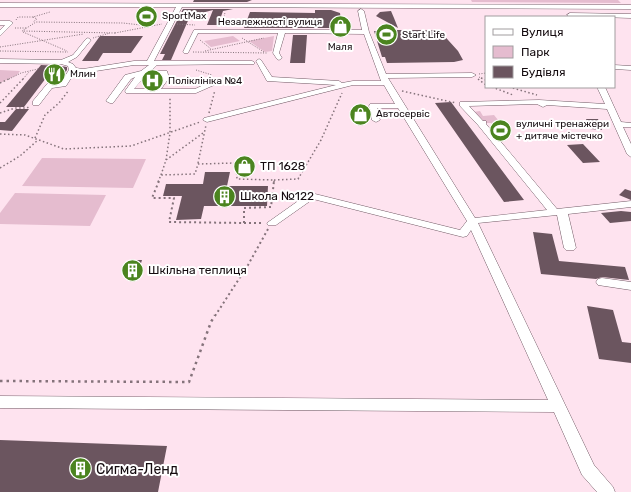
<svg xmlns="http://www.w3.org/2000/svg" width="631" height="492" viewBox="0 0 631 492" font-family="Rubik,sans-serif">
<rect width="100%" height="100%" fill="#fee3ef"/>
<!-- green -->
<path fill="#e5bccf" d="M471,0H618L621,3L472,2Z
M233,36L240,41L211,47L204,41Z
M274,36L272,51L265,52L249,41Z
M0,70L20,71L17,75L0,83Z
M480,111L483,116L494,115L511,136L501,137L491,123H483L473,112Z
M42,158L146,159L133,188L22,186Z
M15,193L106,195L90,226L0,224V213Z"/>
<!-- building -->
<path fill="#6b555f" d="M194,0H252L247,2H193Z
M183,9H233L223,11L218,25H207L213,10L190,16L171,60H162L165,54H160Z
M315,10H331L340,13L342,28H244L250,12L315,13Z
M391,11L394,18L398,28L376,16L380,12Z
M385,30H439L458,51L463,60L454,62L387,63L385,57H382L374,31H385Z
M293,35H307L305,63H290Z
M100,36H143L131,53H103L98,61H82Z
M41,65L61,66L67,67V70L61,78H46L24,107H6Z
M150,76L160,78L153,88L144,87Z
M451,102L524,200L504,202L435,103Z
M353,108H368L367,120L352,119Z
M16,109H29L12,131L0,130V122H5Z
M586,119H598L602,130L590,129Z
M583,144L600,162L583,163L567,145Z
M205,172H230L227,186H268L267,206H204L201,219L176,220L182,196H163L166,184H203Z
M625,189L631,191V200L619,195Z
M621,211L631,212V221L610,223L601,213Z
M533,232L552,234L559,261L625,267L629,280L602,277L596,279L541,274Z
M133,260H142L137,276H126Z
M587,306L613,310L622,342L631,343V363L599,359Z
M0,440L167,446L158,492H0Z"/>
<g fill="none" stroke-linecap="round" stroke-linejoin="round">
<defs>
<path id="minor" d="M0,3L631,5V9L182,7L154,61H252L254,62V64L157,65L151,71H167L169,78L161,89H195L214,80H217L221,82L196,93H126L125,91L135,77L131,79L113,103H110L106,101L125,75L141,71L149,65H134L83,73L75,72L66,86L52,88L39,105H33V101L47,84L61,82L69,70L68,66L61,64L0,63V59L61,60L73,55L86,39L88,38L91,40L77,57L68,62L73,64L76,68L83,69L134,61H147L176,7H0ZM146,75H161V78L154,89H134Z
M361,9L364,11L369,32L386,74L472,73L476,75L472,77L388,78L475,218L547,210L478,125L460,106V102L539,100L605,104L597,87H605L621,122L631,123V127H623L631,144V157L627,154L607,109L547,105L543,107L537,104L469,106L483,121H486V124L557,209L631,201V207L568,214L576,248L574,250H566L564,248L557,215L478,223L594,465L613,487L615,492H597L582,475L554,412L0,408V396L548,400L471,230L467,236L463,237L313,199L276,225H268L267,223L308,194L311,193L460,230L467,221L398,108H377L380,120L376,122L372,120L369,106L370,104H395L384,85H353L207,122L203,120L204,118L336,85L267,81L256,61L259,59L261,60L272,77L339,81L342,83L353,81H381L364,34L285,33L279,53L282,58L279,60L277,59L273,53L278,33H198L188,53H184L183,52L194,30H362L358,11Z
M570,13L631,14V18L568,16L567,15Z
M0,21H10L13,23L0,36V30L5,25H0Z
M614,65L631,66V70L614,69Z
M602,278L631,282V290L598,285L596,282L598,279Z"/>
</defs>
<!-- minor casing -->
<use href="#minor" stroke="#725b66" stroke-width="1"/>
<!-- path-far3 -->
<path stroke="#85737b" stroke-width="1" stroke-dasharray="1 1.5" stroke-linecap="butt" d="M182,16L195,12
M33,17L37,19L33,22
M16,20L18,17H33L50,12
M223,23L315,24V27
M177,24L195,25
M223,24L225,12
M15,28H27
M23,32L67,51
M115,33L22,31L36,22L123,23L149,26
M115,33L162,24
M93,38L110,33
M242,38L264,52
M200,40L211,49
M0,47L84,34
M0,51L68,52
M205,51L264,38
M193,52L268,53
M196,70L212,75
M479,74L486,73
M479,77L483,79
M9,79L21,73L38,69
M23,79L29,72"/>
<!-- path-far2 -->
<path stroke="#85737b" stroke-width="1.5" stroke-dasharray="1.5 2.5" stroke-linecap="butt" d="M481,78L486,80
M478,79L486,85
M0,83L11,78
M492,87L513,95
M509,87L537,95
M402,91L456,103
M0,103L24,78
M0,113L15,108H27L30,106
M209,113L215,90
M0,134L25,135L64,149L131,146L200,122
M35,138L45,115L59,103L69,90
M166,160L170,133V98
M198,163L206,125
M0,168L20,156L38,140
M161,175L166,160L203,133
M274,180L298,179L321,140L342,93
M158,182L161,175L195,174L198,164L236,163L237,179L274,180V182"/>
<!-- path-far1 -->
<path stroke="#85737b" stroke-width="2" stroke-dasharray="2 3" stroke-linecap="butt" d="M159,181L152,198H174L169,222L244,223
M244,223H264
M244,223V208L271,207L274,181
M215,316L248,265L268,229"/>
<!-- path -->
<path stroke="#85737b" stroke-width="2.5" stroke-dasharray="2.5 4" stroke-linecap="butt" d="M0,381L189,382L211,322L215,315"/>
<!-- minor -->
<use href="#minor" fill="#fff" fill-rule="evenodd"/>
</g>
<!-- icons -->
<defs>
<symbol id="stadium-disc" viewBox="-11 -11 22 22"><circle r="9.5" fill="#4b841f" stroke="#fff"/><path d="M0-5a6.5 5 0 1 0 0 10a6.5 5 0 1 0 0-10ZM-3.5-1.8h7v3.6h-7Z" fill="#fff"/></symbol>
<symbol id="shop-disc" viewBox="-11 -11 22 22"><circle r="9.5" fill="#4b841f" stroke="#fff"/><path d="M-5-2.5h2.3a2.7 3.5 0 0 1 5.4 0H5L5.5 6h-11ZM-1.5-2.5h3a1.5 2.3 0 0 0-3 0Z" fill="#fff"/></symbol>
<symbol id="restaurant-disc" viewBox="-11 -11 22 22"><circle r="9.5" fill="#4b841f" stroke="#fff"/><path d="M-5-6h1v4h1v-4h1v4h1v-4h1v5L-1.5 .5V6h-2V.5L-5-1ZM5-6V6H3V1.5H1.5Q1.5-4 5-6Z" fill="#fff"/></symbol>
<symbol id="hospital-disc" viewBox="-11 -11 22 22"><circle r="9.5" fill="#4b841f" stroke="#fff"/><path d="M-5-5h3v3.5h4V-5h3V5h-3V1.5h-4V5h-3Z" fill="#fff"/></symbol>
<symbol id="building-disc" viewBox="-11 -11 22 22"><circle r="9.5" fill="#4b841f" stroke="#fff"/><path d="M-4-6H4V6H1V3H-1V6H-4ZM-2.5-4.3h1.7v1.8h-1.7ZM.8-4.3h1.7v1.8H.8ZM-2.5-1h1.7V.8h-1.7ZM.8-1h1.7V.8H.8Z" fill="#fff"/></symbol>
</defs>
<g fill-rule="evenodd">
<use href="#stadium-disc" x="134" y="4" width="25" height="25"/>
<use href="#shop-disc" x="328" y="14" width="25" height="25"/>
<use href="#stadium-disc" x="374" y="22" width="25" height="25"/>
<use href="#restaurant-disc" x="42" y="62" width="25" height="25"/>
<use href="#hospital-disc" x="140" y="68" width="25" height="25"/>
<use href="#shop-disc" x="348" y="102" width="25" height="25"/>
<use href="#stadium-disc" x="488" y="118" width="25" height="25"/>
<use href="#shop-disc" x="232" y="154" width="25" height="25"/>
<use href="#building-disc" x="212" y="184" width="25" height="25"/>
<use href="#building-disc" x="120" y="258" width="25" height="25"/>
<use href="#building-disc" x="68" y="456" width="25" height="25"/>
</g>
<g text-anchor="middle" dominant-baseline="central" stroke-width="4" stroke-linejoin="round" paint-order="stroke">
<!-- far-poi labels -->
<g font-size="10" fill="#140b0f" stroke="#fff" text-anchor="start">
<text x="162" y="16">SportMax</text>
<text x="402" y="35">Start Life</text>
<text x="340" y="47" text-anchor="middle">Маля</text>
<text x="70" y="74">Млин</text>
<text x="168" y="81">Поліклініка №4</text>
<text x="376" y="114">Автосервіс</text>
<text x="516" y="124">вуличні тренажери<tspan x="516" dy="12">+ дитяче містечко</tspan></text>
</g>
<!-- far-street labels -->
<g font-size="10" fill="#140b0f" stroke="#fff">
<text x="270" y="22">Незалежності вулиця</text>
</g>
<!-- poi labels -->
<g font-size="12" fill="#140b0f" stroke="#fff" text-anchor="start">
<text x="260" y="166">ТП 1628</text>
<text x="240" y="196">Школа №122</text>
<text x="148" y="270">Шкільна теплиця</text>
</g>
<!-- near-poi labels -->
<g font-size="14" fill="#140b0f" stroke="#fff" text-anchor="start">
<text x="96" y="469">Сигма-Ленд</text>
</g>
</g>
<!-- legend -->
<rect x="485" y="16" width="130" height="72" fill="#ffffff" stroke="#a19d9f"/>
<rect x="493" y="29" width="20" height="6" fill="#ffffff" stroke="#a19d9f"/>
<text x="521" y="36" font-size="12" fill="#140b0f">Вулиця</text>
<rect x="493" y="46" width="20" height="12" fill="#e5bccf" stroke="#a19d9f"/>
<text x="521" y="56" font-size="12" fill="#140b0f">Парк</text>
<rect x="493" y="66" width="20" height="12" fill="#6b555f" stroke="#a19d9f"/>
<text x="521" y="76" font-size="12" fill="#140b0f">Будівля</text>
</svg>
